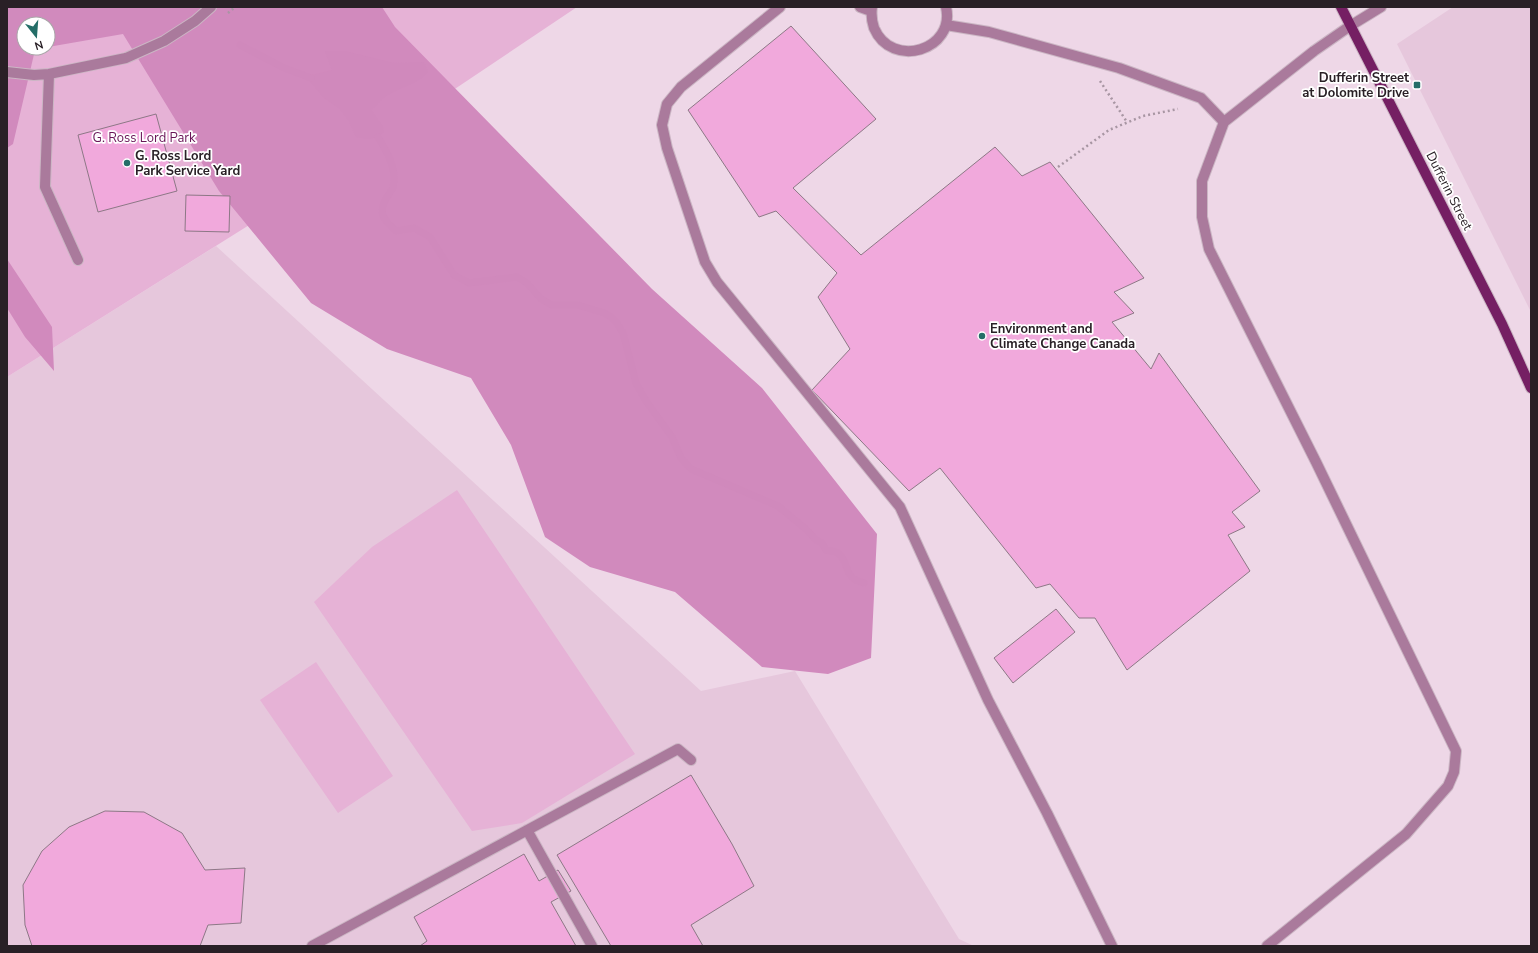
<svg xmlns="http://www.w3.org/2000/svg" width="1538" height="953" viewBox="0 0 1538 953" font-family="'Nunito Sans',sans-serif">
<rect width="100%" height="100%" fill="#eed7e7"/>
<!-- built -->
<path fill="#e6c7dc" d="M1453,7H1531V312L1397,44Z
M216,246L701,691L795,671L959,939L974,946H7V377Z"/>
<!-- green -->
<path fill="#e6b2d6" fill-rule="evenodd" d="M7,7H577L289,200L7,377ZM24,24H48V48H24Z
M457,490L635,754L522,823L472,831L314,602L372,547Z
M316,662L393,776L338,813L260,700Z"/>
<!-- forest -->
<path fill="#d18abd" d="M7,7H382L395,27L652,289L762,388L877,534L871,658L828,674L762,667L675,592L590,567L545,537L511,445L471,378L387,349L311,303L219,191L123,34L48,47V24H24V48H44L35,50L13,144L7,148Z
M7,259L52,327L54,371L25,337L7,308Z"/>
<!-- water -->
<path fill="#d089bc" d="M325,51H345L394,63L424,62L428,72C417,85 399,87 385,97C380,100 376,106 371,110L383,127L384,132C374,140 368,140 356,137L349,121L340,109L324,98L310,81L312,75L332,70Z"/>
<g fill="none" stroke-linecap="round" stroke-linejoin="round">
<!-- stream -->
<path stroke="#d089bc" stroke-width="7" d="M240,45L284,68L311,78
M378,137C386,151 398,169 393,187C392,190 389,194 387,197C377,214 384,220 396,231L414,228L430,237L454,275L469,283L517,277L527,283L541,299L552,305H578L604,313L611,317L617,323L623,333L636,383L646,401L672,437L681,458L691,469L778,506L807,530L816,540L822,543L826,550C830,551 835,551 838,553C851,564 842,578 864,583"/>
</g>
<!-- building -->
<path fill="#f1a9dc" stroke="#8d7886" d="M791,26L876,119L793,188L861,255L995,147L1022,176L1050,162L1144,278L1114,292L1134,313L1112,322L1151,369L1159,353L1260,491L1232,512L1245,527L1228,535L1250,571L1127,670L1095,618H1079L1050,584L1036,588L940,468L909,491L812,390L850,349L818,297L837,273L776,211L759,217L688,110Z
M156,114L177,191L98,212L78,135Z
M186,195L230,196L229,232L185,231Z
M1056,609L1075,632L1013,683L994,658Z
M691,775L732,844L754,886L691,925L703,946H611L557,855Z
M105,811L144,812L182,833L205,870L245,868L241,923L208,925L200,946H32L25,925L23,885L42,851L69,827Z
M524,854L539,881L558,870L571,891L551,902L576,946H420L427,941L414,917Z"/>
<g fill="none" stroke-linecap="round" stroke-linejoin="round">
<defs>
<path id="minor" d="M780,7L681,87L667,104L662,125L667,148L705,262L717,282L900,507L988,700L1047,813L1112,946
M860,7L871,11
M872,7C871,14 872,22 874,28C892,70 956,50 946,7
M946,25L989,32L1119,68L1201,98L1224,122
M7,72L34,75L49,74L126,58L164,41L195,21L211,7
M49,74L45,187L78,260
M527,830L592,946
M312,946L678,749L691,760
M1267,946L1406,834L1448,786L1454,772L1456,751L1316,462L1209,249L1202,217V181L1224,122L1314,51L1350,26L1381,7"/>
<path id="major" d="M1341,7L1502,324L1531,388"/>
</defs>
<!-- minor casing -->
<use href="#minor" stroke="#cbb6c4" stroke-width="12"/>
<!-- major casing -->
<use href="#major" stroke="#cbb6c4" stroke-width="12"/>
<!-- path -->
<path stroke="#a896a3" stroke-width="2.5" stroke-dasharray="2 3" stroke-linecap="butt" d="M228,13L235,7
M1100,81L1127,122
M1058,167L1109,130L1143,116L1178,109"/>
<!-- minor -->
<use href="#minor" stroke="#aa7a9c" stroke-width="10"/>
<!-- major -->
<use href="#major" stroke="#751f63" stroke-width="10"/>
</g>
<!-- markers -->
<g fill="#246e68" stroke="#fff" stroke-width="1.5">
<rect x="1413" y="81" width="8" height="8" rx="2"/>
<circle cx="127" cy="163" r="4"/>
<circle cx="982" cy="336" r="4"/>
</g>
<g text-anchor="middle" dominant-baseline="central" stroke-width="3.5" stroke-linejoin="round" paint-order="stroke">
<!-- poi labels -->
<g font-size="13" font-weight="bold" fill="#292026" stroke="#fff" text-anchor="start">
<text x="1409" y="78" text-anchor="end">Dufferin Street<tspan x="1409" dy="15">at Dolomite Drive</tspan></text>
<text x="135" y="156">G. Ross Lord<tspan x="135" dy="15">Park Service Yard</tspan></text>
<text x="990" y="329">Environment and<tspan x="990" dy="15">Climate Change Canada</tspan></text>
</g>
<!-- park labels -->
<g font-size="13" fill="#691658" stroke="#fff">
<text x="144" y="138">G. Ross Lord Park</text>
</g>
<!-- street labels -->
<g font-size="13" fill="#292026" stroke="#fff">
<text transform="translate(1449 191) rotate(63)">Dufferin Street</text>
</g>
</g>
<!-- border -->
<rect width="1538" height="953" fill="none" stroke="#292026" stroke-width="16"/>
<!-- north arrow -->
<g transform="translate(36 36) rotate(163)"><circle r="19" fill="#ffffff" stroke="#a9a6a8"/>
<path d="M0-3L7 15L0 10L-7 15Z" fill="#246e68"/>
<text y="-6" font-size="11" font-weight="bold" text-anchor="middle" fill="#292026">N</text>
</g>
</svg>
